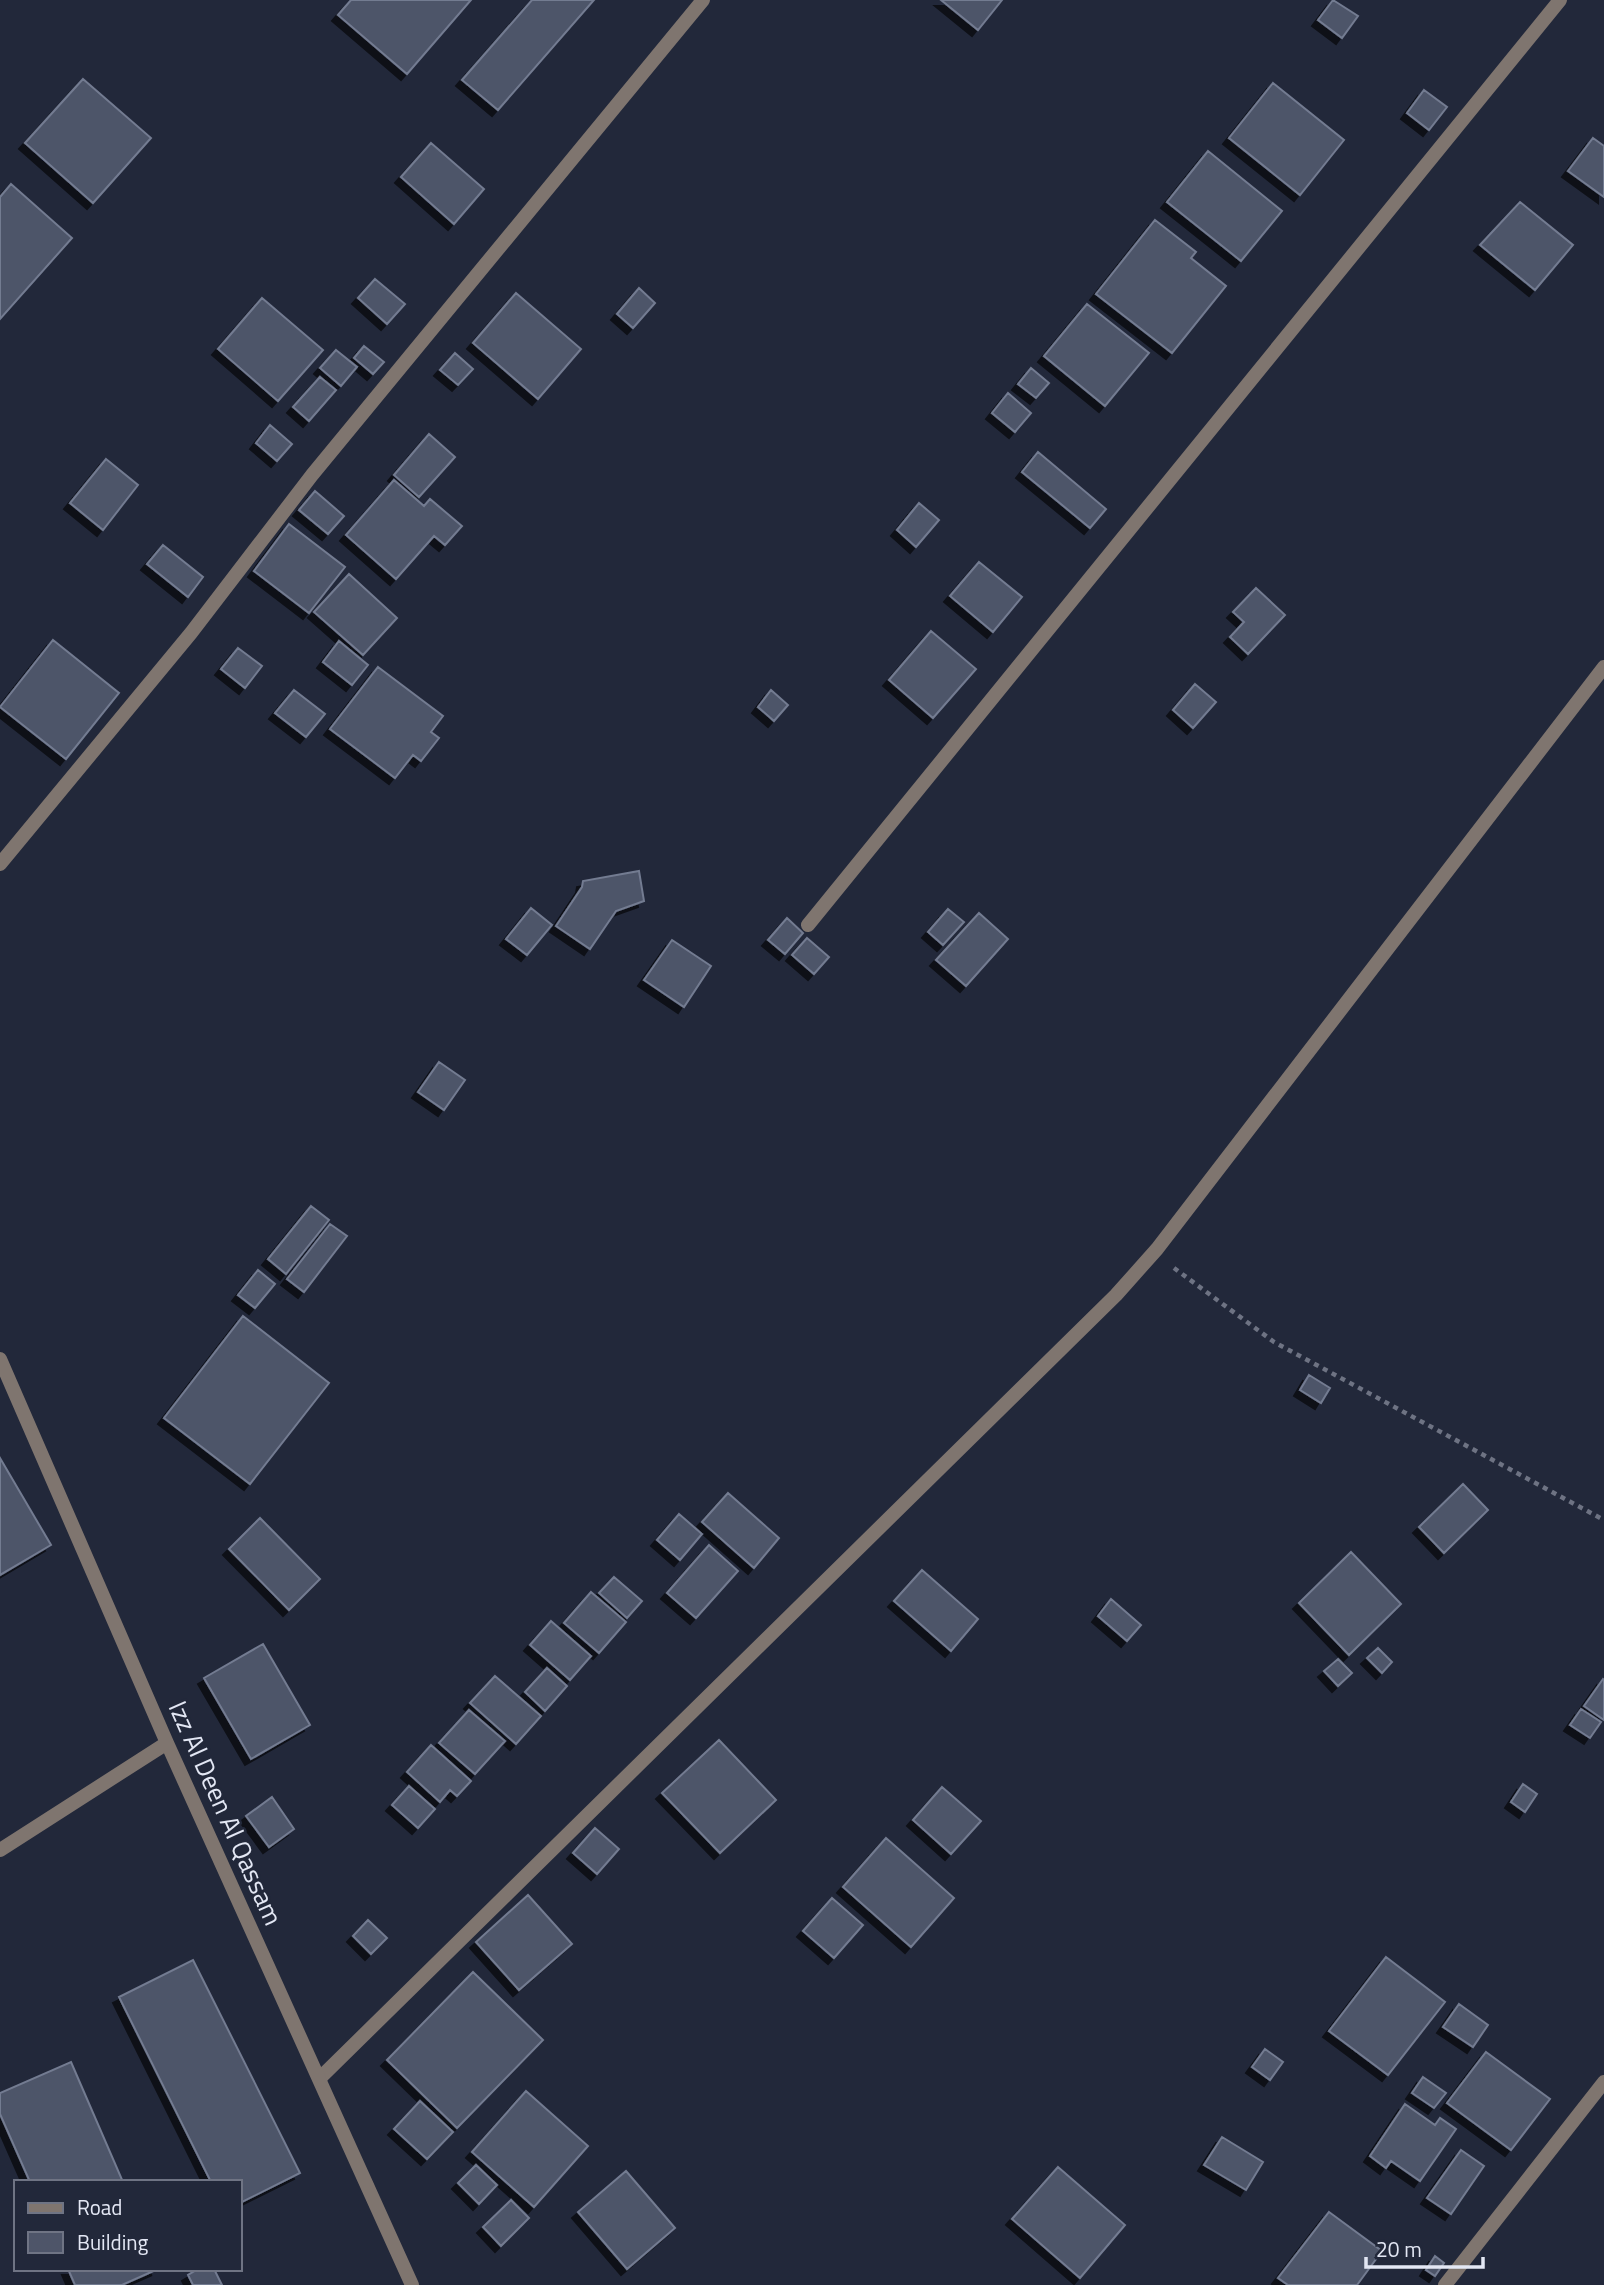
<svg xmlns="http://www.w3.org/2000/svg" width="1604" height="2285" viewBox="0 0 1604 2285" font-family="'Titillium Web',sans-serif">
<defs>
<filter id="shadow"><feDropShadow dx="-6" dy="6" stdDeviation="0" flood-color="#0009"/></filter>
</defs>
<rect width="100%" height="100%" fill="#22283a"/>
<!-- building -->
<path fill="#4e5569" stroke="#737b91" stroke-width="2" filter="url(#shadow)" d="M351,0H471L407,74L338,15Z
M532,0H594L498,110L462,80Z
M941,0H1002L978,30Z
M1333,0L1358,16L1342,38L1318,20Z
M83,79L151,138L93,203L25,143Z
M1273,83L1344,140L1300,195L1229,138Z
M1424,90L1447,107L1429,130L1407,113Z
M1593,138L1604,146V197L1568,171Z
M431,143L484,189L454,224L401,177Z
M1208,151L1282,211L1241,261L1167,202Z
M11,184L72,238L0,319V197Z
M1520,202L1573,245L1535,290L1480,245Z
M1155,220L1196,252L1191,258L1226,286L1172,353L1096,294Z
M375,279L405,304L387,324L358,298Z
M639,288L655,303L633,328L617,314Z
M516,293L581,349L538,399L473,343Z
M262,298L323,350L278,401L218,349Z
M1087,304L1149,353L1105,406L1044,356Z
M364,346L384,362L373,374L354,358Z
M336,350L357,367L341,386L320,368Z
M455,353L473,369L458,385L440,370Z
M1031,368L1049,383L1036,398L1018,384Z
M320,377L336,390L309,421L293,407Z
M1008,393L1031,413L1015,432L992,413Z
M270,425L292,444L277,461L256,443Z
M429,434L455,457L419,497L394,475Z
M1038,452L1106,509L1090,528L1022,472Z
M106,459L138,485L103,530L70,503Z
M394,480L424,506L430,499L462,526L445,545L434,536L396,579L346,535Z
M315,491L344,516L328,534L299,510Z
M919,503L939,520L916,547L897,530Z
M289,524L345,567L309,613L254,571Z
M163,545L203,577L188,597L147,564Z
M979,562L1022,597L993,632L950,596Z
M349,574L397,618L363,655L314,612Z
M1256,588L1285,615L1248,654L1230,637L1244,622L1233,612Z
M931,631L976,669L933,718L889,680Z
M53,640L119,693L66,759L0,707Z
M339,641L368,665L352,685L323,662Z
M238,648L262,666L245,688L221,669Z
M378,667L443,716L431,732L439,738L421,761L413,755L395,778L330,729Z
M1195,684L1216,702L1193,728L1173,710Z
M294,690L325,714L306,737L275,713Z
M771,690L788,705L774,721L758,707Z
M639,871L644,901L616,911L590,949L556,926L582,887L583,881Z
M531,908L552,925L527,955L506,939Z
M948,909L964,922L943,945L928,932Z
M979,913L1008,939L966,986L936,960Z
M787,918L803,933L785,954L768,940Z
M807,938L829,957L814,974L792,955Z
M672,940L711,966L684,1007L644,980Z
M439,1062L465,1080L444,1110L418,1092Z
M311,1206L329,1220L286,1274L268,1259Z
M330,1224L347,1236L304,1292L287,1279Z
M258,1270L275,1284L255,1308L238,1295Z
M243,1316L329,1383L250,1484L164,1418Z
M1309,1375L1330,1388L1321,1403L1300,1390Z
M0,1458L51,1545L0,1575Z
M1463,1484L1488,1510L1444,1553L1419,1527Z
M728,1493L779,1538L754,1568L702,1522Z
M679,1514L702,1534L680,1560L657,1540Z
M260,1518L320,1579L289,1610L229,1549Z
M709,1545L738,1571L696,1618L667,1593Z
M1351,1552L1401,1604L1349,1655L1299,1603Z
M922,1570L978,1619L951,1651L894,1601Z
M614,1577L642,1601L627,1618L599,1593Z
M591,1592L626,1622L599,1653L564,1623Z
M1111,1599L1141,1625L1127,1641L1098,1616Z
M551,1621L591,1656L570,1680L530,1645Z
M263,1644L310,1725L251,1759L204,1678Z
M1378,1648L1392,1662L1382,1673L1367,1658Z
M1338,1659L1352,1673L1338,1686L1324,1671Z
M547,1668L567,1686L545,1711L525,1692Z
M495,1676L541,1716L516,1744L470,1703Z
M1603,1679L1604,1680V1720L1584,1706Z
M1581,1709L1601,1722L1590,1738L1570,1725Z
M469,1710L505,1741L475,1774L439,1743Z
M719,1740L776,1800L720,1853L662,1793Z
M431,1745L471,1781L457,1796L450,1790L440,1802L407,1772Z
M1523,1784L1537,1794L1525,1812L1511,1802Z
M409,1786L435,1809L418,1828L392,1805Z
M942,1787L981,1821L951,1854L913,1820Z
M272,1797L294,1829L269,1847L246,1816Z
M595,1828L619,1849L597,1874L573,1853Z
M886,1838L954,1898L911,1947L843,1887Z
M528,1895L572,1944L519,1990L476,1942Z
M832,1898L863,1925L834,1958L803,1931Z
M368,1920L387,1938L371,1954L353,1936Z
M1386,1957L1445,2002L1388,2075L1329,2031Z
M193,1960L300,2173L240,2203V2182H211L119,1997Z
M473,1972L543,2040L457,2128L387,2060Z
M1459,2004L1488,2025L1473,2047L1443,2027Z
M1265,2049L1283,2062L1270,2080L1252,2067Z
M1486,2052L1550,2099L1511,2150L1447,2103Z
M71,2062L123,2182H30L0,2114V2093Z
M1423,2077L1446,2093L1434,2108L1412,2093Z
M526,2091L588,2146L534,2207L472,2152Z
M420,2101L453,2132L427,2159L394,2129Z
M1405,2104L1435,2125L1440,2118L1456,2129L1420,2181L1391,2161L1386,2168L1370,2156Z
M1222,2137L1263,2162L1246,2190L1204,2165Z
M1461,2150L1484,2166L1451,2214L1427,2198Z
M476,2165L497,2185L479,2204L458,2183Z
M1058,2167L1125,2225L1080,2278L1012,2219Z
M626,2171L675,2228L627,2269L578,2212Z
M511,2200L529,2218L501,2246L483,2227Z
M1329,2212L1382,2251L1357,2285H1288L1278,2278Z
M1435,2256L1444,2263L1435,2276L1426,2270Z
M68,2269H158L122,2285H75Z
M198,2269H214L222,2285H193L188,2275Z"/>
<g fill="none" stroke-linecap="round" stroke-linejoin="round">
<!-- path -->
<path stroke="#6e7383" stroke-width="4.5" stroke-dasharray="5 5" stroke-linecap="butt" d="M1174,1268L1274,1342L1604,1520"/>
<!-- lane -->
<path stroke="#7f756f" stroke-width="14" d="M0,864L191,633L312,475L703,0
M320,2078L1116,1295L1157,1249L1604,667
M1445,2285L1604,2082"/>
<!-- street -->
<path stroke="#7f756f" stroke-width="14" d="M808,925L1560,0
M0,1359L167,1743L412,2285
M0,1850L167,1743"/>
</g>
<g text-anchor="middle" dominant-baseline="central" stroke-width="5" stroke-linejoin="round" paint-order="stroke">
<!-- street labels -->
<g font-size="26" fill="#e3e7f4" stroke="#22283a">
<text transform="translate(226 1813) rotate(66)">Izz Al Deen Al Qassam</text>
</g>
</g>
<!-- legend -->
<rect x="14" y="2180" width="228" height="91" fill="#22283a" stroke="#6f7484" stroke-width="2"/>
<rect x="28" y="2203" width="35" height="10" fill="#7f756f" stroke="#6f7484" stroke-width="2"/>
<text x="77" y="2215" font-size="21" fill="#e3e7f4">Road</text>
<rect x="28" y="2232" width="35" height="21" fill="#4e5569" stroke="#6f7484" stroke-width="2"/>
<text x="77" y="2250" font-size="21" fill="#e3e7f4">Building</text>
<!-- scale -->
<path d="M1366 2257v10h117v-10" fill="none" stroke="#e3e7f4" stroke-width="3.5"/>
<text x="1376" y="2257" font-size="21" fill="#e3e7f4" stroke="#22283a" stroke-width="5" paint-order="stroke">20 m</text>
</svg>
